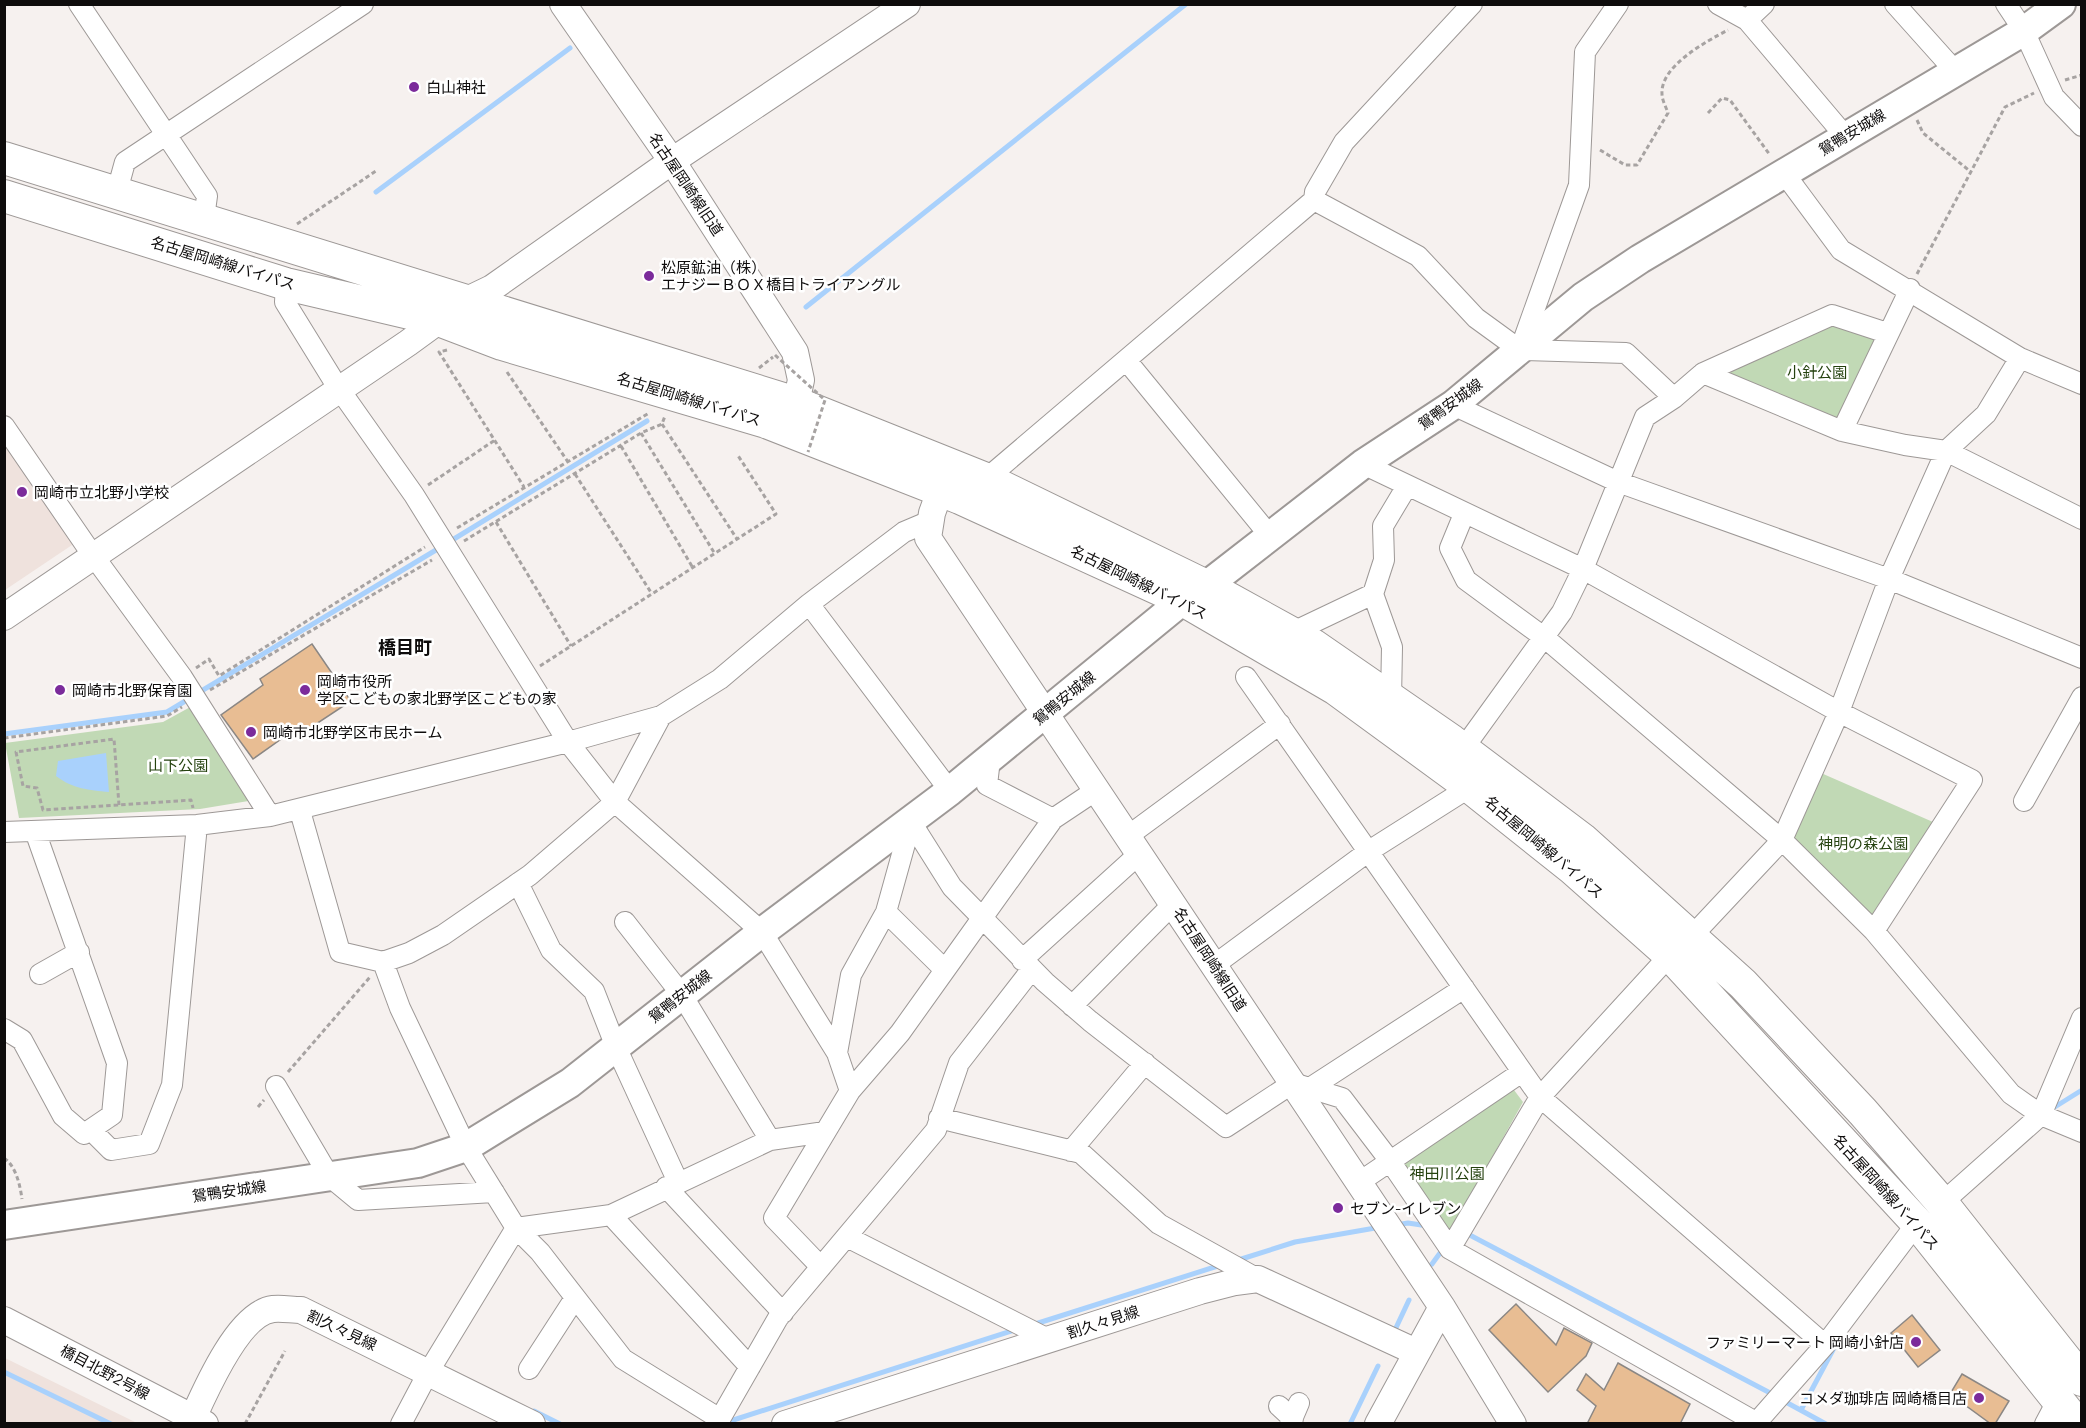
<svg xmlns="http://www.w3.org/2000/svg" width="2086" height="1428" viewBox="0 0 2086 1428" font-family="Manrope,'Noto Sans JP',sans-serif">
<rect width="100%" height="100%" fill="#f6f1ef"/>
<!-- built -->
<path fill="#efe2dd" d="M4,440L75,543L5,590H4Z
M5,1358L137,1423H5Z"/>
<!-- green -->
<path fill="#c1d9b5" d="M1831,322L1877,340L1838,426L1723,372Z
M194,705L261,799L200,809L19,818L5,743L163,722Z
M1821,773L1933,822L1871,916L1791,838Z
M1514,1090L1523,1102L1449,1235L1401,1164Z"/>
<!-- water -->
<path fill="#a9d1fc" d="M106,753L109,792C89,790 73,789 56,776L58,761Z"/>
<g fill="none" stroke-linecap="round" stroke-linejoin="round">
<!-- stream -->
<path stroke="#a9d1fc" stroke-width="5" d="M376,192L570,48
M806,307L1186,4
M449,542L647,421
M198,693L441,547
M4,734L167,712L187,700
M2050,1110L2082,1090
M1396,1225L1408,1223L1428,1226
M1464,1232L1774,1395
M1235,1261L1295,1242L1381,1227
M1432,1264L1440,1253
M1032,1325L1221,1265
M1394,1332L1409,1300
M4,1372L111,1424
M1782,1400L1826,1424
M1801,1410L1834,1348
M534,1411L560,1424
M724,1423L1018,1329
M1350,1424L1378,1366"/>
</g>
<!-- building -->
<path fill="#e8bd93" stroke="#8b8784" stroke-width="1.5" d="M312,644L351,701L298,736L294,730L253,759L221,715L263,685L260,679Z
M1516,1304L1556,1345L1564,1328L1592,1343L1586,1356L1548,1392L1489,1330Z
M1912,1315L1940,1350L1918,1367L1891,1333Z
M1618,1363L1690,1404L1680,1424H1587L1596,1406L1577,1390L1586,1374L1604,1390Z
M1962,1374L2009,1401L1995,1424H1991L1950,1394Z"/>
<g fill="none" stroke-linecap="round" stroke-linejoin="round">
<defs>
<path id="minor" d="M79,4L207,196L204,218
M1718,4L1747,20L1845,136
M1895,4L1955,71
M2006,4L2024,31L2054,97L2082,126
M1747,20L1764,4
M1784,173L1841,250L2020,358L2082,384
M117,191L125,162L363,4
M1314,200L1418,256L1476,318L1520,350L1626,353L1674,398
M286,284L285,302L335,383L414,495L568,742L615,802L762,932L837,1053L850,1091L774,1218L821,1267
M1521,347L1579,185L1585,52L1618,4
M1126,360L1270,536
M1703,373L1842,431L1905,445L1946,451L2082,519
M1453,405L1618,482L1889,579L2082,658
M4,426L87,547L182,677L270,816
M1842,431L1910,289
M1363,464L1583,569L1839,712L1972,780L1874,931
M986,479L1314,200L1315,192L1344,142L1472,4
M1464,514L1450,548L1466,580L1545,638L1782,840L1874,931L2011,1094L2041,1115L2082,1132
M809,604L950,791
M1291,633L1373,594
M1246,677L1540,1097L1825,1345
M1391,699L1392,647L1373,594L1384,560L1383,526L1407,486
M661,716L615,802L530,875L443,935L409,953L383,962L400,1008L466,1147L516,1228L540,1252L623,1359L720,1419
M1463,749L1562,612L1583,569L1645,417L1674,398L1703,373L1832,315L1887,333
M990,759L987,785L1053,819
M2024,801L2082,697
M300,811L340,952L383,962
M911,822L952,887L1045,982L1090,1021L1226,1127L1293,1083L1342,1098L1390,1161L1450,1249L1759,1424
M4,832L197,825L270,816L568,742L661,716L720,679L809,604L904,532L930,521
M1128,836L1280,724
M518,883L551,950L594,991L616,1047L678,1182
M625,922L682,995L770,1140
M1692,936L1782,840L1839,712L1889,579L1946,451L1986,414L2020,358
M1022,960L1139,854
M1213,966L1369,851L1470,787
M945,970L1053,819L1098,789
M40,974L79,952
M1072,1006L1174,903
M4,1029L22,1040L63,1116L84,1134L112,1115L117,1063L35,831
M837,1053L851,975L886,912L911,822
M276,1086L329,1176L358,1200L494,1192
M1310,1088L1464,988
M850,1091L900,1033L945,970L886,912
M939,1118L1081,1153L1159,1224L1258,1279
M91,1130L111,1150L149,1144L172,1085L197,825
M1071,1151L1145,1063
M1358,1183L1522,1072
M666,1187L783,1313
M1942,1203L2041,1115L2082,1018
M611,1215L750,1367
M516,1228L611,1215L770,1140L825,1132
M847,1237L1048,1339
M1450,1249L1540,1097L1670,955
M529,1369L575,1298
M1279,1406L1293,1419
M1757,1422L1825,1345L1917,1223
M401,1424L429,1371L516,1228
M720,1424V1419L778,1318L936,1130L959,1063L1032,969
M1290,1424L1299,1403
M2045,1424L2062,1392"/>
<path id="tertiary" d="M563,4L672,161L795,352L801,380L796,403
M940,491L932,513L928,538L1442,1307L1513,1424
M4,617L408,343L467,300L492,288L672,161L907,4
M4,1320L205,1424
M193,1418C206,1389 239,1313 273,1309C282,1308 292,1310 301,1310L532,1424
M785,1424L1200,1291L1235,1282L1258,1279L1416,1352
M1378,1424L1442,1307"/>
<path id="secondary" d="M4,1225L418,1163L466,1147L570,1083L762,932L950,791L1183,600L1206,586L1363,464L1453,405L1583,297L1640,259L2024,31L2061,4"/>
<path id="primary" d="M4,158L796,403L986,479L1206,586L1313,645L1452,741L1582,839L1743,984L1863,1112L1942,1203L2082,1380
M4,196L286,284L439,320L502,344L766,422L960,498L1183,600L1336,689L1470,787L1573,869L1670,955L1917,1223L2077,1424"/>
</defs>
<!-- minor casing -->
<use href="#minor" stroke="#9d9896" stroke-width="22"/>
<!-- tertiary casing -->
<use href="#tertiary" stroke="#9d9896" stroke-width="28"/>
<!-- secondary casing -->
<use href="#secondary" stroke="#9d9896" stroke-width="32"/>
<!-- primary casing -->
<use href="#primary" stroke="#9d9896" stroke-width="34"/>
<!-- path -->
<path stroke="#a7a3a2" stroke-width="3" stroke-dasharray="4.5 3" stroke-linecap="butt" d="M2065,80L2082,75
M1708,113L1722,98L1730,100L1770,155
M1917,120L1923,133L1971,172
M1600,150L1625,165H1637L1668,113C1666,107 1662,100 1662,94C1660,66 1707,41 1728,30
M297,224L376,171
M1917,274L2005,107L2034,93
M447,350L439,352L524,487
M759,368L773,357
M507,372L568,462
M662,424L737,539
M641,433L715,554
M621,446L693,568
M575,474L652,594
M428,485L495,440
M496,522L571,646
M457,528L649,413
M464,541L641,433L662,424L665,416
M540,666L776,514L737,454
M196,668L209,659L219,676L425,547
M210,690L432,560
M4,738L167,716L182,707
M119,805L114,739L16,752L23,786L37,788L43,810L191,800L193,808
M288,1072L370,977
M258,1107L264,1100
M4,1158C16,1166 20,1185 22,1199
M245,1424L285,1351"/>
<!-- minor -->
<use href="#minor" stroke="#fff" stroke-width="20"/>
<!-- tertiary -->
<use href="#tertiary" stroke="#fff" stroke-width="26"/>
<!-- secondary -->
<use href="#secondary" stroke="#fff" stroke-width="28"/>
<!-- primary -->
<use href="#primary" stroke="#fff" stroke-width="32"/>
<!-- path-bridge -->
<path stroke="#a7a3a2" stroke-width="3" stroke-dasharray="4.5 3" stroke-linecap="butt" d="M775,355L825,400L808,452"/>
</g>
<!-- markers -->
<g fill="#7b2b9b" stroke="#fff" stroke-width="2">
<circle cx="414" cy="87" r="6"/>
<circle cx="649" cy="276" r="6"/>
<circle cx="22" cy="492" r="6"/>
<circle cx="60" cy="690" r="6"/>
<circle cx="305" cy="690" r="6"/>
<circle cx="251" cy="732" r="6"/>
<circle cx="1338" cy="1208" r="6"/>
<circle cx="1916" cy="1342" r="6"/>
<circle cx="1979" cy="1398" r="6"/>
</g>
<g text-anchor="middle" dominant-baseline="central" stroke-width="5" stroke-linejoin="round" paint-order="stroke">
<!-- poi labels -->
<g font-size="15" fill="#0e0c0c" stroke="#fff" text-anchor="start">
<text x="426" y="87">白山神社</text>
<text x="661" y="267">松原鉱油（株）<tspan x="661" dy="17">エナジーＢＯＸ橋目トライアングル</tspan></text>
<text x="34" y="492">岡崎市立北野小学校</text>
<text x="317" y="681">岡崎市役所<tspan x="317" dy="17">学区こどもの家北野学区こどもの家</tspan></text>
<text x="72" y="690">岡崎市北野保育園</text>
<text x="263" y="732">岡崎市北野学区市民ホーム</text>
<text x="1350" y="1208">セブン-イレブン</text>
<text x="1904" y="1342" text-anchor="end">ファミリーマート 岡崎小針店</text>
<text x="1967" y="1398" text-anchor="end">コメダ珈琲店 岡崎橋目店</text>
</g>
<!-- street labels -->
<g font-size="15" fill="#0e0c0c" stroke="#fff">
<text transform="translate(1852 132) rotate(-31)">鴛鴨安城線</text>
<text transform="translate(686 184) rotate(56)">名古屋岡崎線旧道</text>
<text transform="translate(223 263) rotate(17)">名古屋岡崎線バイパス</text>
<text transform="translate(689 399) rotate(17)">名古屋岡崎線バイパス</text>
<text transform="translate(1450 404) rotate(-36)">鴛鴨安城線</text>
<text transform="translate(1139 582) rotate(26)">名古屋岡崎線バイパス</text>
<text transform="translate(1064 698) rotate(-39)">鴛鴨安城線</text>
<text transform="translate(1544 847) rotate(40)">名古屋岡崎線バイパス</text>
<text transform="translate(1210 959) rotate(57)">名古屋岡崎線旧道</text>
<text transform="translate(680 996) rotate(-38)">鴛鴨安城線</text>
<text transform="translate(229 1191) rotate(-8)">鴛鴨安城線</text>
<text transform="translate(1886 1192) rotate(48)">名古屋岡崎線バイパス</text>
<text transform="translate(1103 1322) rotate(-18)">割久々見線</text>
<text transform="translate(342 1330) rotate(25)">割久々見線</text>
<text transform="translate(105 1372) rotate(28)">橋目北野2号線</text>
</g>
<!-- park labels -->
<g font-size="15" fill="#25420f" stroke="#fff">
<text x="1817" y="372">小針公園</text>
<text x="178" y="765">山下公園</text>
<text x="1863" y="843">神明の森公園</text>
<text x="1447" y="1173">神田川公園</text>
</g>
<!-- quarter labels -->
<g font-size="18" font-weight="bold" fill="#0e0c0c" stroke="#fff">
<text x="405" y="647">橋目町</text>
</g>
</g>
<!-- border -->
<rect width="2086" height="1428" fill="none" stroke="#0e0c0c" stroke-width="12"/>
</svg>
